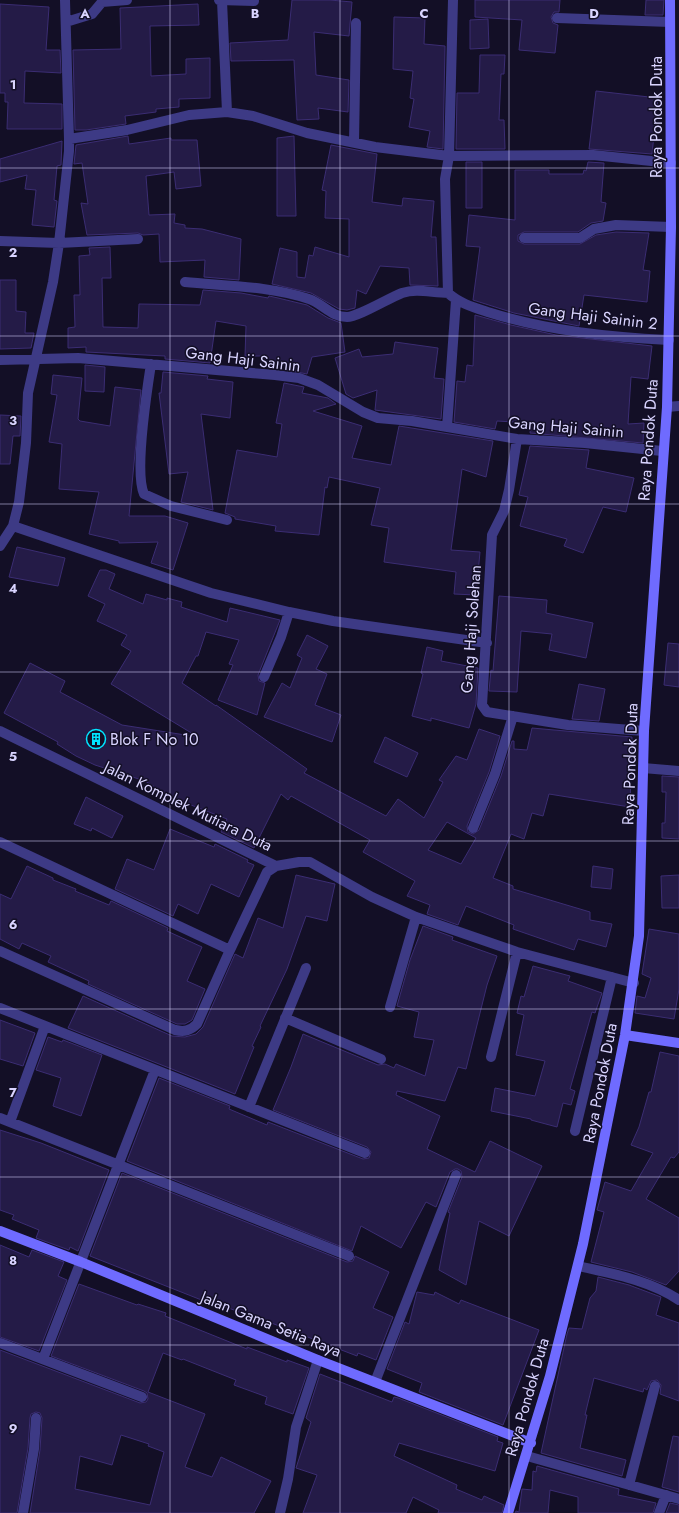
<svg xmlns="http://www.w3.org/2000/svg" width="679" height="1513" viewBox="0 0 679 1513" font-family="Jost,sans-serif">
<rect width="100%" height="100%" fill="#130f26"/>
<!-- building -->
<path fill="#241b47" stroke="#3b2d73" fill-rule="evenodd" d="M292,0H330L352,2L349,36L314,32L316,75L349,80L348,112L318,108L319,119L297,120L294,60L231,61L230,43L288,40Z
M475,0H560L559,12H554L551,17L553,23L558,25L555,53L519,50L522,20L475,17Z
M646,0H664L663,15H645Z
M0,4L49,7L46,50H60L61,73L25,71L24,103L62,104V129H7L8,102H5V93H0Z
M198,4L199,25L150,26L151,76L186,74V59L210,58V98L179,99V107L156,109V112L125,116L126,124L86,130H75L73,50L121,49L120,8Z
M394,17L425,18L424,44L445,46L443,149L427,147L430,131L409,127L414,99L410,98L413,71L393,69Z
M488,19L489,48L470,49V20Z
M480,55H505L504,74H501L499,120H504L505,149H456L457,93H479Z
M596,91L658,98L652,154L589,149Z
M128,136L129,144L171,138V140H197L201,186L176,189L174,172L146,176L149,215L175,214L174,223L185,225V228L202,229L241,239L239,280L204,277L205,260L160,262L159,234L143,235L138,233L87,235L81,203L88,204L82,163L74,164L76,145Z
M294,136L296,216H277V138Z
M62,141L61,165L57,166L54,200L57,201L54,227L32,225L36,190L25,189L27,175L0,182V159Z
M331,145L377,154L372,202L402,206L403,198L434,201L431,237H436L438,286L410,285L409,268L380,266L366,294L357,290L355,308L347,310L339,309L311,293L272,284L280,248L297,252V277L305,278L309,255L313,256L315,247L349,257V219L325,218L326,191L322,190Z
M466,162H482V208H466Z
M588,162L604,163L601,202L606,203L603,221L591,223L578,232H524L518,235V241L524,244H580L596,235L616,232L649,233L643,270L650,271L647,302L584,295L579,326L514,313L473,300L480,247L466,246L469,215L515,220V170H549V174H583L584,170L586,171Z
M110,247L111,278H102L103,327L138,328L139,304L200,305L203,290L241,293L268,298L269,296L278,298L307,305L328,318L341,323L345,352L312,357L307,374L287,370L288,365L264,363L265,356H245L246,326L216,321L210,363L165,359V356L86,352V347L68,348V328L75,327L74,295H80L79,256L90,255L89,248Z
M0,280H16V311L26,312L25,333H34L31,348L0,349Z
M475,315L511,325L556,335L652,346L648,379L631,377L628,424L644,423L643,443L530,433L531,423L497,421L495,429L454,422L457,381L465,382L467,365L473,366Z
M395,342L438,348L434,378L444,379L441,419L375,410L377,390L353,398L346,394L335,358L359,349L362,357L393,354Z
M85,365L105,367L104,392L85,391Z
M163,372L208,376L207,379L233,382L230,418L201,414L213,510L181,502L188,472L169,474L159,393H161Z
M53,375L82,378L78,419L80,421L110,426L115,387L141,390L129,516H165L188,523L173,570L151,563L158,542L119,543V541L89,534L99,492L59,489L62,444L49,442L57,395L51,394Z
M284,383L304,387L302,393L328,398L336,404L313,411L362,426L352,458L391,465L399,426L493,441L486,477L462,469L451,550L480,552L476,595L454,594L456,572L384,562L389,528L371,525L380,488L329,477L327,488L325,487L319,535L275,531L276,526L235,519V517L225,513L237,450L277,457L282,424L276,423Z
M0,415L21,416L20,436H13L10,464H0Z
M530,446L589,450L586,468L634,478L626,512L603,507L583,553L564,546L567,539L520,526L528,497L519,495Z
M17,547L65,558L58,586L9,577Z
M100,570H106L115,574L109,589L143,604L146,594L167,600V598L182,602L181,607L227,622L230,608L280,620L258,675L259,681L265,683L257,715L218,700L233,665L229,664L239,640L206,632L198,656H196L182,683L216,706V705L307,769L304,773L386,816L398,799L424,818L443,782L439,780L456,756L467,760L479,729L500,736L489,772L467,826L468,832L473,834L479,830L501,776L512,741H514V749L527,750L532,728L632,737L630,807L549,794L543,816L532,813L524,839L511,834L493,878L513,886V889L590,912V920L612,924L606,947L578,939L574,950L513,929L514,925L466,906L458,925L427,914L430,905L407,896L415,881L363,852L370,840L291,796L288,800L281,794L254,848L221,832L227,819L173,798L145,781L95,765L76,756L57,744L58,742L4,713L30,663L65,681L60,692L122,725L198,737L111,684L131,651L121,645L127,635L97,621L105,604L88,596ZM447,822L476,838L461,864L428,850Z
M499,596L547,600L546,613L593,623L586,658L549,650L552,634L521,631L517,692L489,691L491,670L493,671Z
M307,635L328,646L316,669L327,674L315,705L341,715L332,742L264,717L282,683L290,688L302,658L297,655Z
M668,643L679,644V687L664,685Z
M427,647L443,651L441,661L478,668L476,704L469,728L431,718V721L412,716L423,674L421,673Z
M579,684L605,689L599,721L572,719Z
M385,737L418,753L407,777L374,762Z
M662,776L679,777V839L662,838V823H665L666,792H662Z
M86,797L123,816L112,838L92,828L91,831L74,824Z
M170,829L214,847L215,844L248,860L247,862L254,865L239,897L211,884L198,914L178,904L173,916L115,889L127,859L154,870Z
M27,866L53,878V880L76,889L75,891L109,905L111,901L168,928L167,931L202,947L187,981L205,989L192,1020L185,1024H177L88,984L89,981L48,962L51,956L22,943L19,949L0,939V894L11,899Z
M593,866L613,869L611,889L591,887Z
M296,875L335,884L327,921L306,916L287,969L260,1026L261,1027L252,1046L254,1047L235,1094L68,1028L83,996L172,1036L185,1037L196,1034L203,1027L235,954L243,958L258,918L283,928Z
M679,875V908H662L661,876Z
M423,926L453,937L452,940L497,956L487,985L466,1069L458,1067L445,1101L397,1091L396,1095L440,1116L427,1149L475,1172L490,1141L542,1166L509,1236L479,1221L466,1285L439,1270L450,1213L448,1212L462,1177L461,1171L458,1169H455L450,1172L436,1207L426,1202L401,1248L361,1226L352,1251L127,1161L159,1078L230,1106L229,1109L267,1125L268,1122L363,1159L369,1158L371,1152L367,1147L273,1110L291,1067L303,1034L378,1065L385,1064L394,1068L396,1064L425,1076L434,1040L414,1037L419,1012L397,1006L410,960Z
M649,929L679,934V989L674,1019L635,1013L637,996L645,998L651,978L642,974Z
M533,966L570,976L568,981L602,993L595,1013L592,1012L570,1089L575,1091L571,1105L563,1103L557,1127L531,1120V1119L491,1111L495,1088L535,1096L545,1061L516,1055L524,1015L517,1013L521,996L524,997Z
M0,1020L35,1033L23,1066L0,1059Z
M48,1037L62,1042L63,1040L102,1055L81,1116L53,1106L61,1078L36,1070Z
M660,1052L679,1056V1152L674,1158L671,1157L646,1199L679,1218V1271L666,1285L632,1272L591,1262L604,1212L597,1210L605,1182L631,1191L653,1153L631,1145L639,1127L649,1092H651Z
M0,1130L41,1143L109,1170L78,1251L70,1247L69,1250L36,1238L39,1230L12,1219L14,1215L0,1210Z
M122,1173L347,1262L353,1261L355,1256L389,1272L373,1308L393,1317L376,1360L358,1353L357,1356L261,1319L260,1320L205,1299L204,1301L90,1256Z
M0,1245L29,1257L32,1250L64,1262L58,1276L67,1280L39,1351L0,1337Z
M598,1277L629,1285L661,1297L656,1315L679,1323V1401L660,1394L661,1385L657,1380L651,1381L647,1390L644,1388L643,1392L594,1378L585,1415H587L580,1448L626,1460L622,1476L541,1453L567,1334L569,1328L582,1329L590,1298L596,1291Z
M79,1284L137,1305L138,1304L166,1313L165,1316L247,1349V1347L287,1362V1360L309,1368L293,1414L265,1404L267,1397L234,1385L236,1380L183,1359L182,1360L163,1353L148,1392L205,1414L185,1467L212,1477L221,1457L271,1481L254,1513H30L40,1450L42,1418L40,1413L36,1412L31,1414L30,1418L28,1448L17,1513H0V1350L140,1403L146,1402L148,1399L147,1393L144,1391L51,1356ZM121,1435L149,1444L148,1446L164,1452L150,1505L75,1489L80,1456L112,1465Z
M417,1292L434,1295L435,1292L459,1304L461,1300L539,1330L503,1425L419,1392L422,1383L387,1369L405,1322L409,1324Z
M320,1374L392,1402L394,1397L398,1398L498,1437L497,1441L503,1443L495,1471L399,1443L394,1456L457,1485L456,1489L482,1500L484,1496L504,1505L502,1513H438L439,1510L413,1497L406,1513H303L317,1475L296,1468L311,1422L306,1418Z
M673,1436L679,1437V1492L662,1487Z
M537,1466L619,1489L618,1495L656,1503L653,1513H578V1497L550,1490L548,1513H515L516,1511L519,1512L522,1489L532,1490L533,1471L536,1472Z
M670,1503L679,1505V1513H666Z"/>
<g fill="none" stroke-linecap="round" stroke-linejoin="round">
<!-- street -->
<path stroke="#3d3a85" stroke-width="10" d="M65,0L69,139
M219,0L254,1
M222,1L227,112
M557,18L670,22
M66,22L92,14L102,2L127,0
M354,142L356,23
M524,238H580L594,229L616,225L671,227
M0,241L59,243L138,239
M185,282C226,286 270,286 309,299C322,303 331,317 347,317C358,317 389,298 402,293C417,288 432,293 448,293L445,179L449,156L453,0
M448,293C460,304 476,308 491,313C549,331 609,337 669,340
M0,360L78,358L275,375L299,378L318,385L363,412L378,418L412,421L517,439L585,443L662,451
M151,364C147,390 134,472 144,494L171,506L227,520
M667,407L679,406
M447,427L456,300
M517,439L509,490L504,511L492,535L482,705L487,712L568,725L644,731
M13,526L211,593L289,612L333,621L487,643
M0,546L13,526L19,502L26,443L28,393L53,282L59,243L69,151V139L127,130L189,115L227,112L253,116L307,133L375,147L449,156L593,155L671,163
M264,677L281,637L289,612
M0,731L276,866
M643,768L679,771
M473,828L495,774L513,716
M0,842L230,950
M0,951L175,1030C184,1032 190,1031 197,1024L230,950L267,872L276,866L299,862H310L372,897L416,917L517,952L634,983
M390,1007L416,917
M0,1008L365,1153
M285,1018L381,1059
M491,1057L517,952
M249,1107L306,968
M0,1118L349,1256
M10,1122L45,1026
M575,1131L612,977
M578,1266C613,1274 649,1280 679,1300
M0,1343L142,1397
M43,1359L155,1070
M375,1382L456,1175
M527,1456L679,1499
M629,1485L655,1386
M23,1513L34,1449L36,1418
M280,1513L288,1479L296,1427L318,1360
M659,1513L666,1495"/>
<!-- secondary -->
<path stroke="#6f6bff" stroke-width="10" d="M625,1035L679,1043
M0,1231L81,1262L318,1360L531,1443
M508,1513L550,1376L583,1244L625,1035L639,936L644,731L667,407L671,227L670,0"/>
</g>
<!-- grid -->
<path fill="none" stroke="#d9d4ff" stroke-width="1" stroke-opacity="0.55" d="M170,0V1513M340,0V1513M509,0V1513M0,168H679M0,336H679M0,504H679M0,672H679M0,841H679M0,1009H679M0,1177H679M0,1345H679"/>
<!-- icons -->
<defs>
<symbol id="building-ring" viewBox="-11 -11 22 22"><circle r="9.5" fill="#130f26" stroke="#00e5ff" stroke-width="1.5"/><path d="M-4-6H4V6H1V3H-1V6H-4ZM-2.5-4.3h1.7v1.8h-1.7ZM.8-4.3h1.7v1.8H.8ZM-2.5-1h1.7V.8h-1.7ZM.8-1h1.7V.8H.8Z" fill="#00e5ff"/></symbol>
</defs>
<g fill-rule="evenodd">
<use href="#building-ring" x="85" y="728" width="22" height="22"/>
</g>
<g text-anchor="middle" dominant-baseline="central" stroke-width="3" stroke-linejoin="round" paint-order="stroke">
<!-- street labels -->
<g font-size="16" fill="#d9d4ff" stroke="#130f26">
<text transform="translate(656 117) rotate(-90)">Raya Pondok Duta</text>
<text transform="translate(593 316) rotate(7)">Gang Haji Sainin 2</text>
<text transform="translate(243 359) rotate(7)">Gang Haji Sainin</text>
<text transform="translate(566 427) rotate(5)">Gang Haji Sainin</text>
<text transform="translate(648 440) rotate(-86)">Raya Pondok Duta</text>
<text transform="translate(471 629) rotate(-86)">Gang Haji Solehan</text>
<text transform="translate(630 764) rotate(-88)">Raya Pondok Duta</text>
<text transform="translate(188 806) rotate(26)">Jalan Komplek Mutiara Duta</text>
<text transform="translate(600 1083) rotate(-79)">Raya Pondok Duta</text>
<text transform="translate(271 1324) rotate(22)">Jalan Gama Setia Raya</text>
<text transform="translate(527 1397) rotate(-74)">Raya Pondok Duta</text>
</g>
<!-- poi labels -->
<g font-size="16" fill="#d9d4ff" stroke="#130f26" text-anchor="start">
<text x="110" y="739">Blok F No 10</text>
</g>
</g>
<g font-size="13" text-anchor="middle" font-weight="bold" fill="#d9d4ff" stroke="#130f26" stroke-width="3" stroke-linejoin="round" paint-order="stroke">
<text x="85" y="18">A</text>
<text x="255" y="18">B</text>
<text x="424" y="18">C</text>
<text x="594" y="18">D</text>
<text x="13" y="89">1</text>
<text x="13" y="257">2</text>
<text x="13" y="425">3</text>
<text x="13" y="593">4</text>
<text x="13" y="761">5</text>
<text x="13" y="929">6</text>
<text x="13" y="1097">7</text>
<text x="13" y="1265">8</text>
<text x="13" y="1433">9</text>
</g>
</svg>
